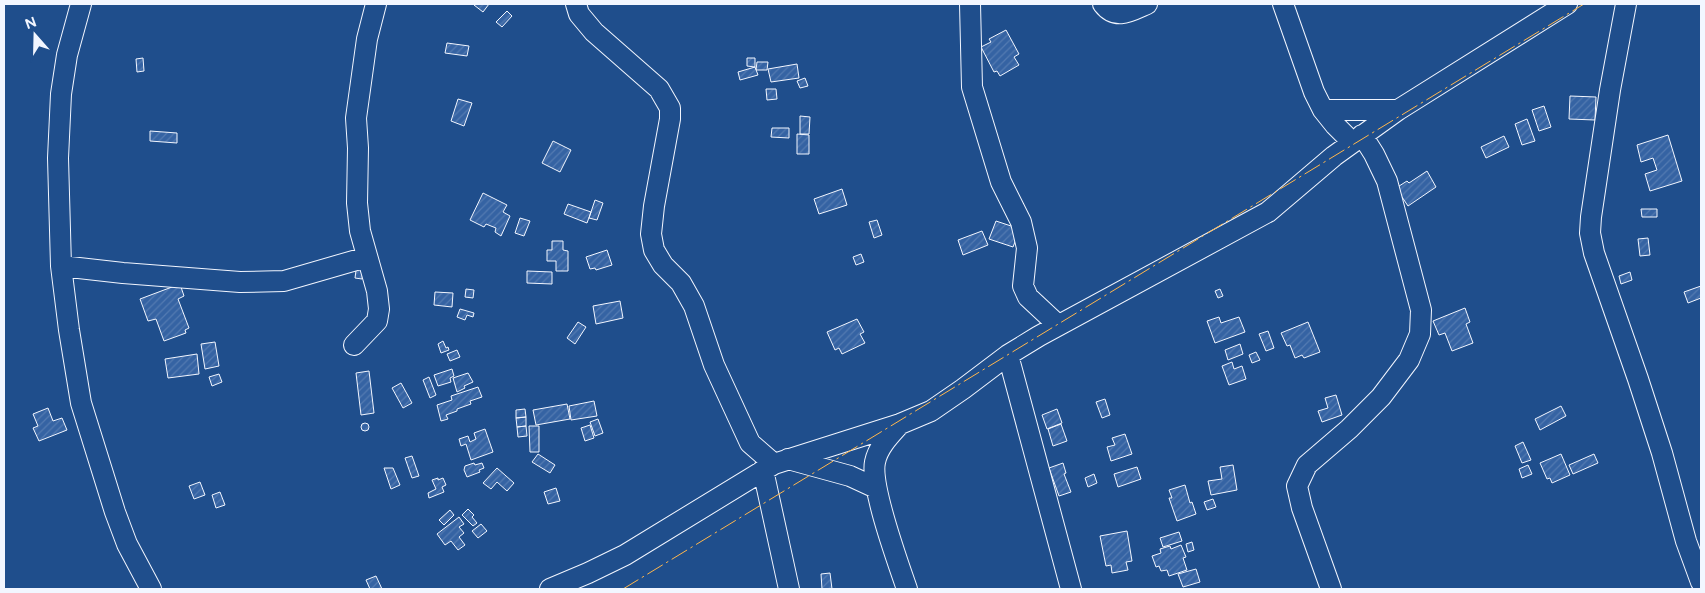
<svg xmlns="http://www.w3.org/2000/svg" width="1705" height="593" viewBox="0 0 1705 593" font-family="Figtree,sans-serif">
<defs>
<pattern id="building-hatch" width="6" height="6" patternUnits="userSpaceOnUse" patternTransform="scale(1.25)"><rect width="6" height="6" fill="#3563a3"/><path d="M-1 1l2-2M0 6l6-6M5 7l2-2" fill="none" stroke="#537ab1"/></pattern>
</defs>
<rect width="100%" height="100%" fill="#1f4e8c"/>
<!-- building -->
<path fill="url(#building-hatch)" stroke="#f2f6ff" d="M476,4H489L483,12L474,5Z
M507,11L512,16L502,27L496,22Z
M1006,30L1019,54L1014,57L1019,65L1000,76L997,71L994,72L981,47L991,42L989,39Z
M447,43L469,46L467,56L445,53Z
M143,58L144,71L137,72L136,59Z
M747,58H755V67L747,66Z
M757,62H768L767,70H756Z
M797,64L799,78L771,82L768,69Z
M755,67L758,75L740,80L738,72Z
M805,78L808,86L800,88L797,81Z
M766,89H776L777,99L767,100Z
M1570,96L1596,97L1595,120L1569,119Z
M458,99L472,103L464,126L451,121Z
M1544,106L1551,127L1539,131L1532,110Z
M800,116L810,117L809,134H800Z
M1527,119L1535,141L1522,145L1515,124Z
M772,128H789V138L771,137Z
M150,131L177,133V143L150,141Z
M797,134L809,135V154H797Z
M1668,135L1682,181L1650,191L1645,174L1657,170L1653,158L1641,162L1637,145Z
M1504,136L1509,147L1486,158L1481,147Z
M553,141L571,150L560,172L542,163Z
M1427,171L1436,187L1408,206L1396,188L1407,181L1409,183Z
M842,189L847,205L819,214L814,199Z
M483,193L507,205L503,212L510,216L501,236L495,232L496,228L486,224L484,227L470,220Z
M595,200L603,203L597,220L589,218Z
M568,204L591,212L587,223L564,214Z
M1641,209H1657V217H1642Z
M520,218L530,221L524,236L515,233Z
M877,220L882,235L874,238L869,222Z
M996,221L1020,229L1013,247L989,239Z
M982,231L988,245L963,255L958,240Z
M1648,238L1650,255L1640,256L1638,239Z
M552,241H563V250L568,251V271H556V261H547V250H552Z
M607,250L612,265L596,270L595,268L590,269L586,257Z
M861,254L864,262L856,265L853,257Z
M357,263H364L362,279L355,278Z
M527,271L552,272V284L527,283Z
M1630,272L1632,280L1621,284L1619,276Z
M180,284L184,296L178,299L189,328L185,330L186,333L164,341L156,319L148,321L140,299Z
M1701,286V298L1688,303L1684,292Z
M466,289L474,290L473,298L465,297Z
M1220,289L1223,296L1218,298L1215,291Z
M435,292L453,293L452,307L434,305Z
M620,301L623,318L596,324L593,306Z
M1465,308L1470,322L1466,324L1473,343L1452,351L1445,333L1439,335L1433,321Z
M460,309L474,313L473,317L467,315L465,320L457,317Z
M1219,317L1221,323L1239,317L1245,332L1215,343L1207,321Z
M857,319L864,332L860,334L865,343L842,354L839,348L835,350L827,332Z
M578,322L586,327L575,344L567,338Z
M1308,322L1320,352L1304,358L1302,355L1295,358L1290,345L1287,346L1281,333Z
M1268,331L1274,348L1266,351L1259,334Z
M443,341L446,348L448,347L449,350L441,353L438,344Z
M215,342L219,366L205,369L201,344Z
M1240,344L1243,354L1228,360L1225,350Z
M457,350L460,357L450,361L447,354Z
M1256,352L1260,360L1252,363L1249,355Z
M197,354L199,374L168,378L165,359Z
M1232,362L1234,369L1242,366L1246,379L1229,385L1222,366Z
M452,369L454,376L450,378L451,382L438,386L434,375Z
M369,371L374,413L361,415L356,373Z
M468,373L473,382L464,386L465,388L457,392L453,378Z
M219,374L222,382L212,386L209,377Z
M429,377L436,395L430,398L423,380Z
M401,383L412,403L403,408L392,388Z
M478,387L482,397L470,401L471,404L457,409V411L446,415L448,419L441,421L437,405L452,400L451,396Z
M1336,395L1342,415L1322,422L1318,411L1328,408L1325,398Z
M1105,399L1110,415L1102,418L1096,402Z
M594,401L597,416L571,420L569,406Z
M567,404L570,419L536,425L533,410Z
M1561,406L1566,416L1540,430L1535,419Z
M48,408L53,421L62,418L67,430L39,441L33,428L38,426L33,414Z
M525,409L526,417L516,418V410Z
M1057,409L1062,423L1047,429L1042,415Z
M526,417V426L517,427L516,418Z
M598,419L603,433L595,436L590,422Z
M361 427a4 4 0 1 1 8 0a4 4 0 1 1-8 0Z
M1061,424L1067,441L1053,446L1048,429Z
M590,425L594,438L585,441L581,428Z
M526,426L527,436L518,437L517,427Z
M529,426H539V452H530Z
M485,429L493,452L471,460L466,444L461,446L459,439L468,436L470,442L476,439L474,433Z
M1125,434L1132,454L1111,461L1107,447L1115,445L1112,438Z
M1523,442L1531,460L1522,463L1515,446Z
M538,454L555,465L550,473L532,462Z
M1561,454L1570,475L1552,483L1550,478L1547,479L1540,463Z
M1594,454L1598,463L1573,474L1569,465Z
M412,456L419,476L412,478L405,458Z
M474,463L475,465L482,463L484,468L479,470L480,472L467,477L464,470L465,466Z
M1063,463L1066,473L1064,474L1071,492L1059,496L1049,468Z
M1233,465L1237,490L1211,495L1208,481L1222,479L1220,467Z
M1528,465L1532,474L1522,478L1519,469Z
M1137,467L1141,479L1118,487L1114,474Z
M384,468H393L400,485L391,489Z
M497,468L514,483L507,491L497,482L491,489L483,483Z
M1094,474L1097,483L1088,487L1085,478Z
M438,478V480L443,478L446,485L442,487L444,492L429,498L428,493L436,489L432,480Z
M200,482L205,495L194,499L189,486Z
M1185,485L1190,503L1192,502L1196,514L1177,521L1169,498H1172L1169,490Z
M556,488L560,501L548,504L544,492Z
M220,492L225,505L216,508L212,495Z
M1213,499L1216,507L1207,510L1204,502Z
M468,509L474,515L472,517L477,523L473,526L462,515Z
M450,510L454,515L444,525L439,520Z
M459,517L464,524L459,527L464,533L459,537L465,545L458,550L451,541L445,545L437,534Z
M481,524L487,531L478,538L472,531Z
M1127,531L1132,561L1126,562L1128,570L1112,573L1111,565L1106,566L1100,536Z
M1179,532L1182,541L1163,547L1160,538Z
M1192,542L1194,550L1188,552L1186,544Z
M1181,545L1186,557L1183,558L1187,570L1169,576L1167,570L1161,571L1159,566L1156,567L1152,556L1161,553L1160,549L1170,546L1171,549Z
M1196,569L1200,582L1183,587L1178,574Z
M830,573L832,589H822L821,574Z
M376,576L382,589H370L366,580Z"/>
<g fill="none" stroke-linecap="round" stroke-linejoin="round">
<defs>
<path id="minor" d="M81,4L67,55L61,94L58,158L61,266L69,330L81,403L115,512L127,544L151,589
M576,4L579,14L594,32L659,89L670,108V119L654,206L651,234L654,250L663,265L681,283L694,306L714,365L750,443L774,464
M970,4L972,87L1001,182L1021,222L1027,248L1023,286L1028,297L1058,325
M1103,4C1116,21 1131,11 1147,4
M1283,4L1314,92L1323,110L1335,125L1352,142
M1626,4L1610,90L1591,217L1590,233L1594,253L1638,379L1662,453L1686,541L1701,582
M1323,110H1398
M61,266L123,273L240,282L284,281L367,257
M354,345L377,321L379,309L377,291L360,231L357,203L358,148L356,118L367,39L376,4
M1008,355L1071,589
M900,424C890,435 878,447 875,462C870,486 898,563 907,589
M788,459L850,476L876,488
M763,470L789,589
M550,589L588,573L625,555L774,464L900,424L931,411L963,389L1008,355L1039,336L1268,212L1334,156L1398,110L1567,4
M1331,589L1302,508L1297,486L1307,465L1349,429L1381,397L1409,360L1420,334L1421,310L1387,181L1374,154L1362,135"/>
</defs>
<!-- minor casing -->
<use href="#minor" stroke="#f2f6ff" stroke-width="22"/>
<!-- minor -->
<use href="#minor" stroke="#1f4e8c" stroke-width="20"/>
<!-- power -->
<path stroke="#ffb74d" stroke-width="1" stroke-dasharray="18 4 2.5 4" stroke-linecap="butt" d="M623,589L1584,4"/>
</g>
<!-- border -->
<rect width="1705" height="593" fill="none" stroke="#f2f6ff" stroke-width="10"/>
<!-- north arrow -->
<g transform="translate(35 35) rotate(340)" stroke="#1f4e8c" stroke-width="4" paint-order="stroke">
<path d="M0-4L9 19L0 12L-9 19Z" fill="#f2f6ff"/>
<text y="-8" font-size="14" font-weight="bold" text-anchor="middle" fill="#f2f6ff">N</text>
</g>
</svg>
